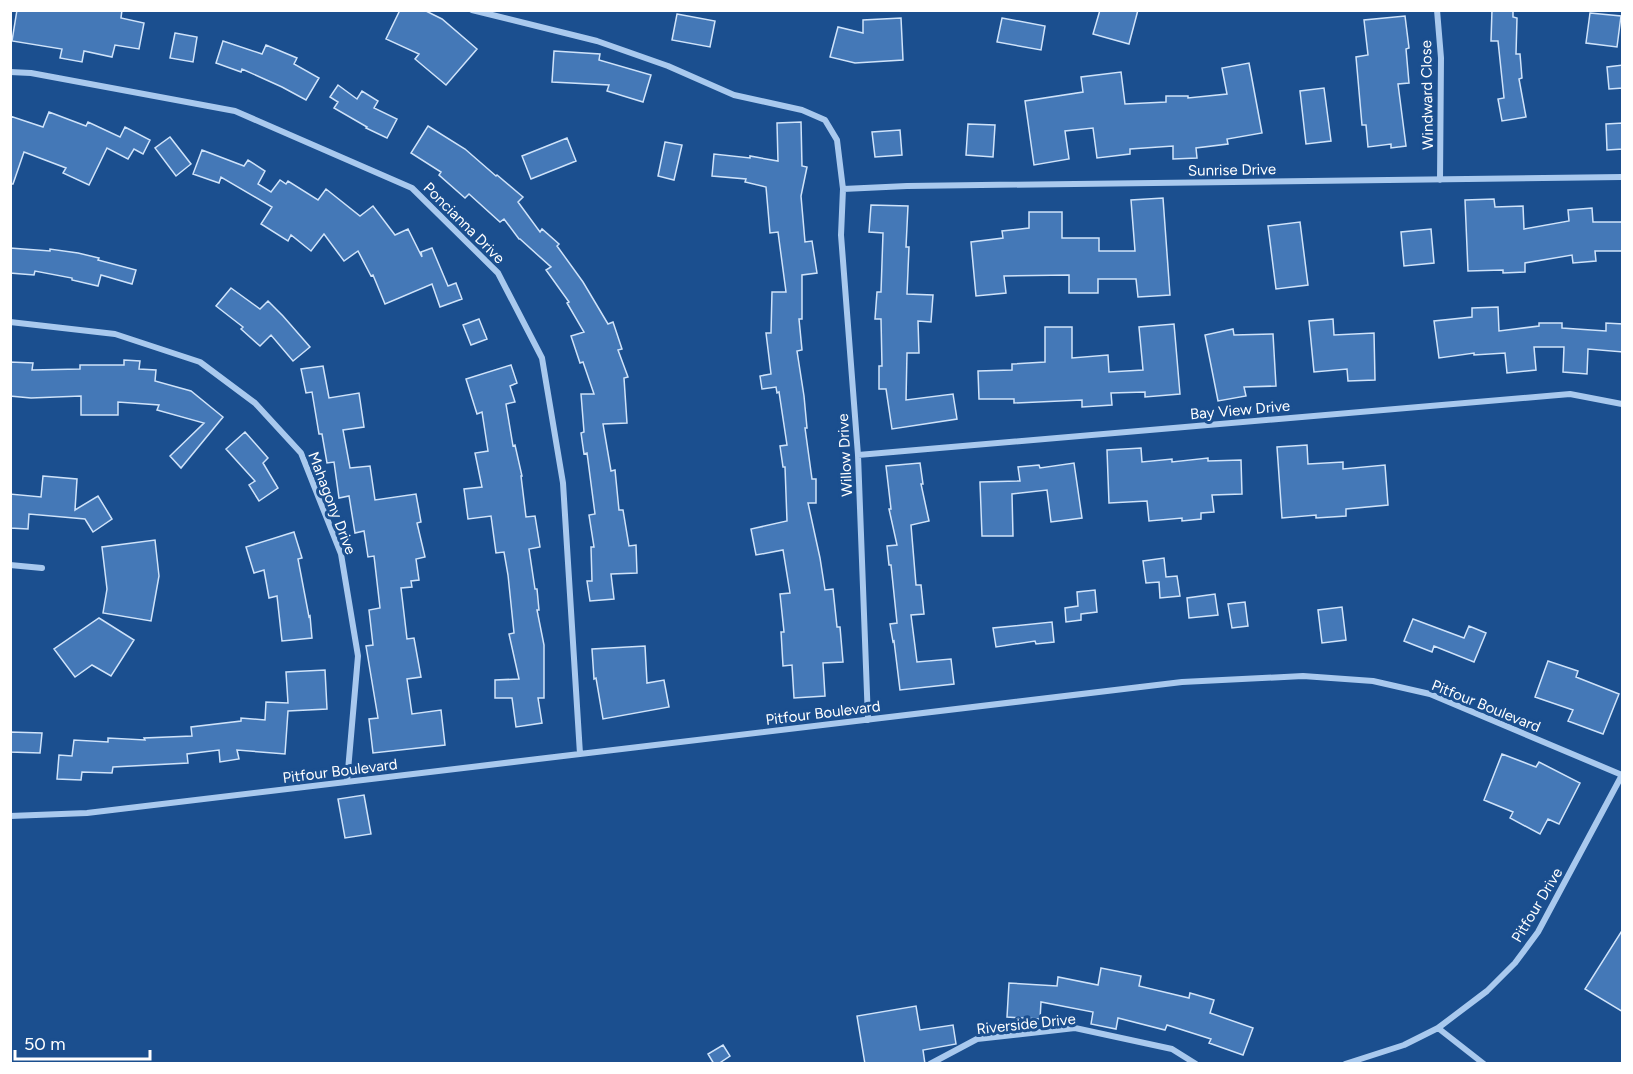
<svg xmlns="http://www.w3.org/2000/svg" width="1633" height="1074" viewBox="0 0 1633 1074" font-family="Figtree,sans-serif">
<rect width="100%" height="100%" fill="#1b4f8f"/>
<!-- building -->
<path fill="#4478b7" stroke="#cfe3fa" stroke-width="1.5" d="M17,10H122L121,18L144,23L139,49L115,45L112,57L84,51L82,62L60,58L62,49L12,41Z
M400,10H424L442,19L477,49L446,85L415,59L419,54L386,39Z
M1100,10H1138L1129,44L1093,34Z
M1492,10H1513V17L1517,18L1516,54H1520L1522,78L1519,79L1526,117L1502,121L1498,99L1504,98L1498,41H1491Z
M1590,13L1621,16L1617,47L1586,43Z
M677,14L715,21L710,47L672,40Z
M1405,16L1409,48L1406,49L1409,83L1398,84L1406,146L1391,148V144L1368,147L1366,125H1362L1356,57L1368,55L1364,20Z
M901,18L903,60L855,63L830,57L838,27L863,33V20Z
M1002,18L1045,26L1041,50L997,42Z
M175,33L197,37L193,62L170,58Z
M223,41L262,54L266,45L297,58L294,64L319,78L306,100L282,87L242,69L241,72L216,63Z
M554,51L600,54L599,60L651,75L643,102L607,91L609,85L552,82Z
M1249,63L1262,133L1227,139L1228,144L1196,148L1197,158L1173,159V146L1130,149V154L1097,158L1093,128L1065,131L1069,159L1034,165L1025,101L1083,92L1081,77L1121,72L1125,104L1166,102V96H1188V98L1227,94L1222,68Z
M1623,65V88L1609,89L1607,67Z
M338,85L357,99L362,91L378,101L374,108L397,119L387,138L366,128L367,127L334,108L338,102L330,97Z
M1324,88L1331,141L1306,144L1300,91Z
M49,112L86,126L88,122L120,137L125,127L150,140L143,154L134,149L128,159L107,148L89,185L63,173L66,168L24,152L13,184H10V116L43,127Z
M801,122L802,166L807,167L801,196L805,242L812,241L817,273L802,275V319H799L802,350L797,351L804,396L807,428H805L812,479H816V503H808L820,558L825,590L833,589L837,627H840L843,662L823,663L825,696L794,698L792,665L783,666L781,632H784L780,594L790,593L783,550L756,555L751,529L787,521L785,467H783L780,446L787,445L779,392L777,393L776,387L762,389L760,376L771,374L766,333H771L772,292H786L778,232L770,233L766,187L745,182L746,179L712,176L714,154L750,158V156L778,161L777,123Z
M1623,123V149L1607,150L1606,124Z
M968,124L995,125L993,157L966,155Z
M428,126L465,149L496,176L497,175L523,197L518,202L540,232L542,229L559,244L557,246L583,282L608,324L613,322L622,349L618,350L628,377L624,378L627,423L603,424L611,471L615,470L619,510H623L629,546L636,545L637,573L611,574L614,599L590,601L587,581H592L591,547H594L589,515L595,514L587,453L584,454L581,433L584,432L581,394H594L583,362L580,363L571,336L584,332L567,303L569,302L546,270L551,267L520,239H519L504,219L500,222L469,194L465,198L439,175L441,172L411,153Z
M900,130L902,155L875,157L872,132Z
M170,137L191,164L176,176L155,148Z
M567,138L576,161L531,179L522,156Z
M665,142L682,145L674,180L658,176Z
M202,150L244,166L248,160L265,171L258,184L271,192L280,180L286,184L288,181L318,200L326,189L360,216L373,206L395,235L408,229L422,257L421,252L432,248L448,286L456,283L462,299L440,307L432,284L385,304L373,275L371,276L358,251L344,261L324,234L311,251L291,235L288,241L261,224L272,207L221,177L219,183L193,174Z
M1163,198L1170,295L1138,297L1136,279H1098V293H1069V275L1004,276L1006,293L976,296L971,242L1003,238L1002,231L1029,228V212H1062V238H1099V251H1135L1131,200Z
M1494,199L1495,207L1523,206L1524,229L1569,221L1568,210L1592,208L1593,222H1622V251H1595L1596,261L1573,263L1572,255L1525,263V272L1503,273V270L1468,271L1465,200Z
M871,205L908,206L906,247H909L907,294L933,295L931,322L918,321L919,353H907L906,400L953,394L957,419L892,429L886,389H879V366H882L881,319H875L877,292H881L883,233L869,232Z
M1300,222L1308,285L1276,289L1268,226Z
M1431,229L1434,263L1404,266L1401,232Z
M10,248L50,251V249L78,253L99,258L98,260L136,270L132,284L101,275L98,286L72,280V278L35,271L34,275L10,273Z
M231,288L260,309L268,301L283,316L310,347L293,361L271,335L260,346L241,329L243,327L216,306Z
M1498,307L1499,331L1539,326V323H1562V328L1606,331V323L1623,324V352L1588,349L1587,374L1563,372L1564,347H1534L1536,370L1507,373L1505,353L1474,355V353L1439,358L1434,321L1472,317V308Z
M479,319L487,339L471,345L463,325Z
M1333,319L1334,335L1374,333L1375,380L1348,381L1347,369L1314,372L1309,321Z
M1174,324L1180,394L1145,397V392L1111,393L1112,405L1082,407V400L1014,403V399H979L978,371L1012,370V364L1045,362V327H1072V358L1108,355L1109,372L1143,370L1139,327Z
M1233,329L1234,335L1273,334L1276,386L1244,387L1246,396L1218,401L1205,335Z
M124,360L140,361L139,369L156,370L155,381L191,391L223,417L181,468L170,456L204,423L157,410L159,405L118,402V415H81V396L31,398L10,396V362L33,363L32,370L80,369V365H124Z
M511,365L517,383L510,386L515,402L506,404L513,446L515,445L522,476H521L526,517L535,516L540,547L529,549L535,589H537L539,610H537L544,645V698H538L542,723L516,727L512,698H495V680L519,679L509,634L514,633L508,575L504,552L496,553L491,516L468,519L464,489L482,487L475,453L488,451L482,412L477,414L466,379Z
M323,366L329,398L359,393L364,427L343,430L350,468L370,466L375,500L416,494L421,522L417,523L425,557L416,559L419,580L411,581L412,587L401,588L407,639L414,638L421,677L407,679L412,714L441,710L445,745L373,753L369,719L378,718L366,646L373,645L369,610L380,608L374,556L368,557L364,531L355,533L349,496L339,498L334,462L327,463L322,434H319L312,392L306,393L301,369Z
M245,432L268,458L263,463L278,488L259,501L249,485L255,481L226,449Z
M1307,445L1308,464L1343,462V469L1385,465L1388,505L1346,509V516L1316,518V515L1282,518L1277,447Z
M1141,448L1142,462L1172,459V462L1208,458V461L1241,460L1242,494L1212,495L1214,512L1201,513V519L1182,521V518L1149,521L1147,501L1109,503L1107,450Z
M920,463L923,484H921L929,521L911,525L916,585H921L924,614L911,615L917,662L951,659L954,684L900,690L894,641L893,642L890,624L897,623L891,565H889L887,546L897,545L889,509H891L886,466Z
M1074,463L1082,518L1051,522L1047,490L1012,494L1013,536H982L980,482L1020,481L1018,467L1039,465L1040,468Z
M43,476L77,479L75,510L98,496L112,519L93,532L85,519L29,514L28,529L10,528V494L41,497Z
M294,532L302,558L298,559L309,617L310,616L312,638L282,641L277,596L269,598L264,570L254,573L246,547Z
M155,540L159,576L151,621L103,613L107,589L102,547Z
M1164,558L1166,577L1177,576L1180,596L1160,598L1159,582L1146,583L1143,561Z
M1095,590L1097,612L1081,614V620L1066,622L1065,608L1078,606L1077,592Z
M1215,594L1218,615L1189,618L1187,598Z
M1245,602L1248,626L1232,628L1228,604Z
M1342,607L1346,640L1322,643L1318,610Z
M99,618L134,640L111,676L92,665L75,677L54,649Z
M1413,619L1464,638L1469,626L1486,633L1474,662L1434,646L1432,652L1404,641Z
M1052,622L1054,642L1036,644L1035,641L996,647L993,628Z
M645,646L647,683L664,680L669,707L603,719L596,678L594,679L592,649Z
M1548,661L1578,671L1576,677L1619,694L1603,734L1568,721L1573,710L1535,697Z
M325,670L327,709L288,711L285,754L237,750L239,759L220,762L219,750L187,754L188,763L113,767L112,773L82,772L81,780L57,779L59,755L72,756L74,740L108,742V738L145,740L144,738L192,736L191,727L241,721V718L265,720L266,702L288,703L286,672Z
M10,732L42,733L40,753L10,752Z
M1502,754L1536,767L1539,762L1580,783L1559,824L1548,819L1540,834L1510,818L1513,812L1484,800Z
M364,795L371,834L345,838L338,799Z
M1623,929V1012L1585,989Z
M1101,968L1141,976L1139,986L1189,998L1190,993L1214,1000L1210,1013L1253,1028L1243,1055L1209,1043L1211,1039L1167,1025L1165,1030L1118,1018L1116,1029L1091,1024L1093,1012L1041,1002L1040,1019L1007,1017L1009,983L1057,986L1058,977L1098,985Z
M916,1006L920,1030L953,1025L956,1044L923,1050L925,1064H865L857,1016Z
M723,1045L730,1056L718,1064H714L708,1054Z"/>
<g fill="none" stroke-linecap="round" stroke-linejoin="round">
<!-- street -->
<path stroke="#a9c9ee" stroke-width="6" d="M472,10L597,41L668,66L734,95L802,110L825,120L837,140L843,189L841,235L858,455L868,720
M1437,10L1441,58L1440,180
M10,72L31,73L235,111L412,188L498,273L542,358L563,483L580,754
M843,189L907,186L1622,177
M10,322L115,334L200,362L255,403L301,453L341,554L358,656L347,782
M858,455L1570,394L1622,404
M10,565L42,568
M10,816L87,813L1182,682L1303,676L1373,681L1430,694L1622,775
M1438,1028L1484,1064
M930,1064L977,1039L1075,1028L1172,1049L1196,1064
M1345,1064L1404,1045L1438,1028L1487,991L1515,963L1538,932L1622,775"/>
</g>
<g text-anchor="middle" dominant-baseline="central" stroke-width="6" stroke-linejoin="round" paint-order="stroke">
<!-- street labels -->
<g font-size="15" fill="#fff" stroke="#1b4f8f">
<text transform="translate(1427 95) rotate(-91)">Windward Close</text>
<text transform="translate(1232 170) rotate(-1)">Sunrise Drive</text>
<text transform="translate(464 223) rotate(45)">Poncianna Drive</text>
<text transform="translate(1240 410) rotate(-5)">Bay View Drive</text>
<text transform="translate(845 455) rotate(-93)">Willow Drive</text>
<text transform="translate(332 503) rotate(69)">Mahagony Drive</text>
<text transform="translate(1486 706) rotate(22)">Pitfour Boulevard</text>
<text transform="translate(823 713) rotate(-7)">Pitfour Boulevard</text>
<text transform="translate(340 771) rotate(-7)">Pitfour Boulevard</text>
<text transform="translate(1537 905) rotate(-59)">Pitfour Drive</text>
<text transform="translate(1026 1024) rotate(-6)">Riverside Drive</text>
</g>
</g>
<!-- border -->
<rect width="1633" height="1074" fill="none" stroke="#ffffff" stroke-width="24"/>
<!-- scale -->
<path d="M15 1050v9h135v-9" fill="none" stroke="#ffffff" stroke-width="3"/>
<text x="24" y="1050" font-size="18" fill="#ffffff" stroke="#1b4f8f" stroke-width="4.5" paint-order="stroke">50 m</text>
</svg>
